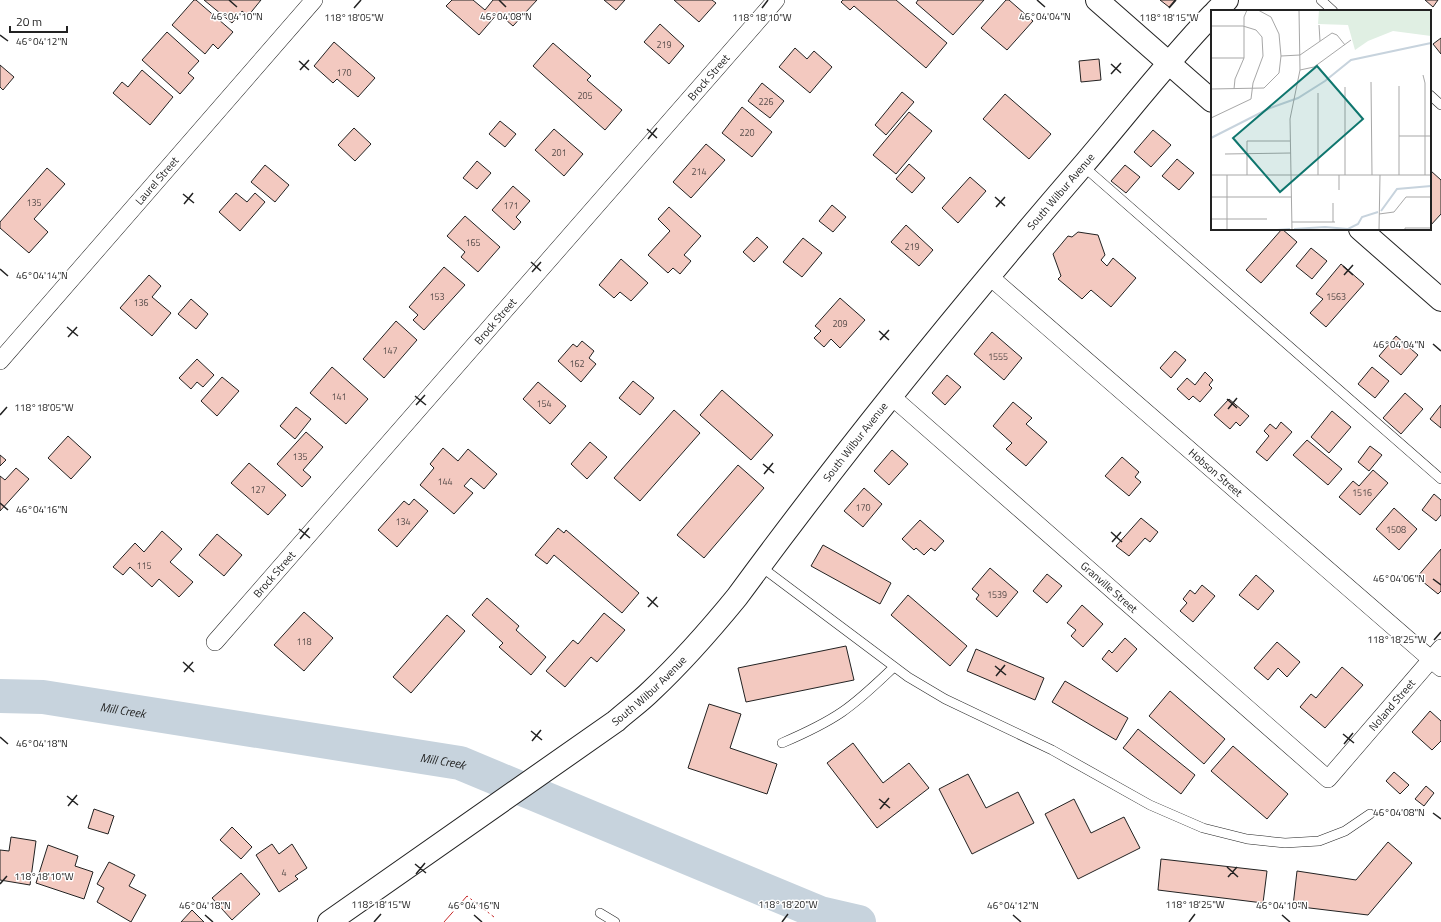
<svg xmlns="http://www.w3.org/2000/svg" width="1441" height="922" viewBox="0 0 1441 922" font-family="'Titillium Web',sans-serif">
  <rect width="100%" height="100%" fill="#fff"/>
  <g fill="none" stroke-linecap="round" stroke-linejoin="round">
    <path stroke="#c7d3dd" stroke-width="34" id="s1" d="M 0,696 L 43,697 L 460,763 L 820,913 L 859,922"/>
  </g>
  <path fill="#f3c9c0" stroke="#222" d="M 194,0 L 196,0 L 233,32 L 218,49 L 213,44 L 205,54 L 172,25 Z
    M 204,0 L 261,0 L 248,16 L 242,11 L 232,23 Z
    M 452,0 L 473,0 L 485,10 L 493,0 L 537,0 L 513,26 L 498,13 L 479,35 L 446,6 Z
    M 604,0 L 625,0 L 616,10 Z
    M 674,0 L 712,0 L 716,3 L 699,22 Z
    M 843,0 L 896,0 L 947,43 L 926,68 L 854,6 L 850,10 L 841,2 Z
    M 918,0 L 984,0 L 953,35 L 916,3 Z
    M 1006,0 L 1009,0 L 1033,21 L 1007,50 L 981,28 Z
    M 1160,0 L 1175,0 L 1169,7 Z
    M 1425,0 L 1438,0 L 1433,7 Z
    M 660,24 L 684,46 L 669,64 L 644,42 Z
    M 167,32 L 199,61 L 188,73 L 194,78 L 180,94 L 142,60 Z
    M 1441,38 L 1441,54 L 1433,44 Z
    M 334,42 L 375,78 L 358,97 L 337,79 L 333,83 L 314,66 Z
    M 553,43 L 591,76 L 587,80 L 622,110 L 605,130 L 533,66 Z
    M 795,48 L 807,59 L 814,51 L 832,67 L 810,93 L 779,67 Z
    M 1099,59 L 1101,80 L 1081,82 L 1079,61 Z
    M 0,65 L 14,77 L 3,90 L 0,87 Z
    M 142,70 L 173,97 L 150,125 L 113,93 L 122,82 L 128,87 Z
    M 762,83 L 784,101 L 770,118 L 748,101 Z
    M 902,92 L 914,102 L 886,135 L 875,125 Z
    M 1005,94 L 1051,134 L 1029,159 L 983,119 Z
    M 742,107 L 772,132 L 752,157 L 722,133 Z
    M 909,112 L 932,131 L 896,174 L 873,155 Z
    M 500,121 L 516,134 L 505,147 L 489,134 Z
    M 354,128 L 371,144 L 355,161 L 338,145 Z
    M 554,129 L 583,154 L 564,176 L 535,150 Z
    M 1153,130 L 1171,145 L 1151,167 L 1134,152 Z
    M 706,144 L 725,160 L 691,198 L 673,182 Z
    M 1177,159 L 1194,173 L 1179,190 L 1162,176 Z
    M 477,161 L 491,173 L 477,189 L 463,178 Z
    M 909,164 L 925,178 L 912,193 L 896,179 Z
    M 265,165 L 289,185 L 275,202 L 251,182 Z
    M 1125,165 L 1140,177 L 1126,193 L 1111,181 Z
    M 47,168 L 65,184 L 34,219 L 48,232 L 29,253 L 0,228 L 0,222 Z
    M 1431,171 L 1441,180 L 1441,214 L 1430,226 Z
    M 970,177 L 986,191 L 958,223 L 942,208 Z
    M 513,186 L 530,201 L 516,217 L 521,222 L 514,230 L 492,210 Z
    M 236,193 L 247,202 L 255,193 L 265,202 L 240,231 L 219,212 Z
    M 832,205 L 846,217 L 833,232 L 819,221 Z
    M 669,207 L 701,236 L 684,255 L 691,261 L 680,274 L 673,268 L 668,273 L 648,255 L 670,231 L 658,219 Z
    M 465,216 L 500,247 L 478,272 L 461,257 L 465,252 L 447,236 Z
    M 906,225 L 933,250 L 919,266 L 891,242 Z
    M 1282,229 L 1297,242 L 1261,283 L 1246,270 Z
    M 1078,232 L 1098,235 L 1105,255 L 1101,260 L 1107,266 L 1113,258 L 1136,278 L 1111,307 L 1091,290 L 1082,299 L 1058,279 L 1061,276 L 1053,254 L 1068,236 L 1072,237 Z
    M 757,237 L 768,247 L 754,262 L 743,252 Z
    M 803,238 L 822,253 L 802,277 L 783,262 Z
    M 1311,248 L 1327,261 L 1312,279 L 1296,266 Z
    M 621,259 L 648,283 L 631,301 L 620,292 L 614,298 L 599,285 Z
    M 1341,264 L 1364,284 L 1326,327 L 1310,313 L 1323,299 L 1316,294 Z
    M 444,267 L 465,285 L 424,330 L 413,320 L 418,315 L 409,307 Z
    M 149,275 L 161,286 L 152,297 L 171,313 L 152,336 L 120,308 Z
    M 840,298 L 865,320 L 840,348 L 831,339 L 824,347 L 814,338 L 821,331 L 815,326 Z
    M 191,299 L 208,314 L 196,329 L 178,314 Z
    M 396,321 L 417,340 L 384,378 L 363,359 Z
    M 992,332 L 1022,358 L 1004,380 L 974,354 Z
    M 1396,336 L 1418,355 L 1401,375 L 1379,356 Z
    M 582,341 L 594,351 L 589,358 L 596,364 L 581,382 L 558,361 L 573,344 L 577,347 Z
    M 1175,351 L 1186,360 L 1171,378 L 1160,368 Z
    M 197,359 L 214,375 L 203,387 L 197,382 L 191,389 L 179,378 Z
    M 332,367 L 368,399 L 346,424 L 310,393 Z
    M 1372,367 L 1389,381 L 1375,398 L 1358,384 Z
    M 1205,372 L 1213,380 L 1209,385 L 1212,388 L 1200,402 L 1193,396 L 1189,400 L 1177,389 L 1187,378 L 1195,385 Z
    M 947,375 L 961,387 L 945,405 L 932,393 Z
    M 222,377 L 239,391 L 217,416 L 201,401 Z
    M 633,381 L 654,398 L 640,415 L 619,398 Z
    M 538,382 L 566,406 L 550,424 L 523,399 Z
    M 722,390 L 773,435 L 751,460 L 700,415 Z
    M 1405,393 L 1423,409 L 1401,434 L 1383,418 Z
    M 1229,399 L 1249,416 L 1240,426 L 1236,422 L 1230,429 L 1214,415 Z
    M 1013,402 L 1032,418 L 1026,424 L 1047,442 L 1026,466 L 1006,449 L 1012,443 L 993,426 Z
    M 1441,405 L 1441,428 L 1430,419 Z
    M 296,407 L 311,419 L 295,439 L 280,426 Z
    M 674,410 L 700,433 L 640,501 L 614,478 Z
    M 1332,411 L 1351,427 L 1329,453 L 1311,437 Z
    M 1281,422 L 1292,432 L 1267,461 L 1256,452 L 1269,436 L 1264,431 L 1270,424 L 1276,429 Z
    M 306,432 L 323,447 L 303,470 L 311,477 L 302,487 L 277,464 Z
    M 68,436 L 91,457 L 71,479 L 48,458 Z
    M 1307,440 L 1342,469 L 1328,485 L 1293,455 Z
    M 590,442 L 607,457 L 587,479 L 571,464 Z
    M 1370,446 L 1382,455 L 1369,471 L 1358,462 Z
    M 443,448 L 458,461 L 468,449 L 497,474 L 484,489 L 471,478 L 464,486 L 473,493 L 454,514 L 420,485 L 434,468 L 430,464 Z
    M 892,450 L 908,464 L 889,485 L 874,471 Z
    M 0,455 L 6,460 L 0,466 Z
    M 1122,457 L 1139,472 L 1135,477 L 1141,482 L 1129,496 L 1105,476 Z
    M 249,463 L 286,495 L 268,515 L 231,483 Z
    M 738,465 L 764,488 L 704,558 L 677,535 Z
    M 16,468 L 29,479 L 0,511 L 0,476 L 5,480 Z
    M 1373,470 L 1388,483 L 1360,515 L 1339,497 L 1353,481 L 1359,486 Z
    M 864,488 L 882,504 L 863,527 L 844,511 Z
    M 1434,494 L 1441,500 L 1441,515 L 1436,521 L 1422,510 Z
    M 414,499 L 428,511 L 397,547 L 378,530 L 404,501 L 409,505 Z
    M 1394,508 L 1417,529 L 1399,550 L 1376,529 Z
    M 1141,518 L 1158,532 L 1150,542 L 1145,538 L 1129,556 L 1116,546 Z
    M 920,520 L 944,541 L 935,551 L 931,548 L 924,555 L 916,548 L 914,550 L 902,539 Z
    M 558,528 L 564,533 L 566,530 L 639,593 L 622,613 L 554,555 L 547,564 L 535,555 Z
    M 162,531 L 182,549 L 170,562 L 193,582 L 179,597 L 159,579 L 152,587 L 130,567 L 123,575 L 113,567 L 135,543 L 144,552 Z
    M 217,534 L 242,555 L 224,576 L 199,555 Z
    M 823,545 L 891,583 L 880,604 L 811,566 Z
    M 1441,549 L 1441,591 L 1438,594 L 1417,577 Z
    M 990,568 L 1018,592 L 997,617 L 976,599 L 979,595 L 972,589 Z
    M 1047,574 L 1062,586 L 1047,603 L 1033,591 Z
    M 1256,575 L 1274,591 L 1258,610 L 1239,595 Z
    M 1202,585 L 1215,596 L 1193,622 L 1180,611 L 1187,603 L 1183,599 L 1190,590 L 1195,594 Z
    M 908,595 L 967,646 L 950,666 L 891,615 Z
    M 487,598 L 519,626 L 516,630 L 546,657 L 531,675 L 499,647 L 503,643 L 472,615 Z
    M 1082,605 L 1103,624 L 1083,647 L 1071,636 L 1076,630 L 1067,623 Z
    M 304,612 L 333,638 L 304,671 L 274,645 Z
    M 604,613 L 625,630 L 597,662 L 591,657 L 565,687 L 546,671 L 573,640 L 578,644 Z
    M 447,615 L 465,631 L 411,693 L 393,677 Z
    M 1125,638 L 1137,649 L 1117,672 L 1102,659 L 1109,650 L 1112,653 Z
    M 1277,642 L 1300,662 L 1287,677 L 1278,668 L 1268,680 L 1254,668 Z
    M 846,646 L 854,680 L 746,702 L 738,668 Z
    M 976,649 L 1044,678 L 1035,700 L 967,671 Z
    M 1342,667 L 1363,685 L 1325,728 L 1300,707 L 1311,694 L 1316,698 Z
    M 1065,681 L 1128,718 L 1116,740 L 1052,702 Z
    M 1170,691 L 1225,739 L 1204,764 L 1149,716 Z
    M 709,704 L 741,714 L 730,748 L 777,764 L 767,794 L 688,768 Z
    M 1430,711 L 1441,721 L 1441,741 L 1432,750 L 1412,732 Z
    M 1138,729 L 1195,775 L 1181,794 L 1123,748 Z
    M 853,743 L 883,783 L 909,763 L 929,788 L 877,828 L 827,763 Z
    M 1233,746 L 1288,794 L 1267,819 L 1211,771 Z
    M 1394,772 L 1409,785 L 1400,794 L 1386,781 Z
    M 968,774 L 986,808 L 1018,792 L 1034,823 L 972,854 L 939,789 Z
    M 1426,786 L 1434,793 L 1424,806 L 1415,799 Z
    M 1074,799 L 1091,833 L 1124,817 L 1140,848 L 1078,879 L 1045,814 Z
    M 94,809 L 114,816 L 108,834 L 88,828 Z
    M 232,827 L 252,847 L 241,859 L 220,840 Z
    M 11,837 L 36,841 L 30,885 L 0,880 L 0,850 L 9,851 Z
    M 1388,842 L 1412,863 L 1368,915 L 1293,906 L 1297,871 L 1356,880 Z
    M 272,844 L 279,854 L 292,844 L 307,868 L 295,876 L 298,879 L 279,892 L 256,855 Z
    M 48,845 L 78,856 L 75,866 L 93,872 L 84,899 L 36,883 Z
    M 1161,859 L 1267,871 L 1263,903 L 1158,890 Z
    M 109,862 L 135,875 L 129,886 L 146,895 L 131,922 L 97,902 L 104,888 L 97,884 Z
    M 241,873 L 260,894 L 232,920 L 212,898 Z
    M 192,910 L 204,922 L 181,922 Z"/>
  <g fill="none" stroke-linecap="round" stroke-linejoin="round">
    <g stroke="#222" stroke-width="10">
      <path id="lane" d="M 1321,0 L 1333,11
        M 1430,95 L 1441,105
        M 1083,166 L 1441,479
        M 760,566 L 908,677 L 945,699 L 1052,750 L 1150,805 L 1203,828 L 1247,839 L 1285,843 L 1319,841 L 1345,831 L 1370,814
        M 782,743 C 803,734 823,725 842,712 C 861,699 877,683 894,667
        M 600,913 L 615,922"/>
    </g>
    <g stroke="#222" stroke-width="18">
      <g id="street">
        <path id="s2" d="M 989,276 L 1441,668"/>
        <path id="s3" d="M 0,361 L 314,0"/>
        <path id="s4" d="M 891,396 L 1328,779 L 1441,648"/>
        <path id="s5" d="M 215,642 L 776,0"/>
      </g>
    </g>
    <g stroke="#222" stroke-width="24">
      <g id="secondary">
        <path d="M 1097,0 L 1212,101"/>
        <path d="M 1216,11 L 1227,0"/>
        <path d="M 1360,229 L 1441,300"/>
        <path id="s6" d="M 329,922 L 616,721 C 627,711 640,702 651,691 C 682,662 710,630 737,597 C 845,450 960,308 1079,170 C 1123,119 1165,64 1212,15"/>
      </g>
    </g>
    <use href="#lane" stroke="#fff" stroke-width="9"/>
    <use href="#street" stroke="#fff" stroke-width="17"/>
    <use href="#secondary" stroke="#fff" stroke-width="22"/>
    <path stroke="#c62828" stroke-width="1" stroke-dasharray="14 3 2 3" stroke-linecap="butt" d="M 444,922 L 467,896 L 494,917"/>
  </g>
  <path fill="none" stroke="#222" stroke-width="1.5" d="M 229,0 L 237,7M 499,0 L 506,7M 1037,0 L 1045,7M 354,8 L 361,0M 762,8 L 768,0M 1169,8 L 1176,0M 0,35 L 8,41M 299,61 L 309,70M 1111,64 L 1121,73M 300,70 L 309,60M 1111,74 L 1121,63M 647,129 L 657,138M 648,139 L 657,128M 183,194 L 194,203M 995,197 L 1005,206M 184,204 L 193,193M 996,207 L 1005,197M 531,262 L 541,271M 1343,266 L 1353,275M 0,269 L 8,276M 532,272 L 541,262M 1344,275 L 1353,265M 67,327 L 78,336M 879,331 L 889,340M 68,337 L 77,327M 880,340 L 889,330M 1433,344 L 1441,351M 415,396 L 426,405M 1227,399 L 1237,408M 416,405 L 425,395M 1228,409 L 1237,398M 0,415 L 7,407M 763,464 L 774,473M 764,474 L 773,463M 0,503 L 8,510M 299,529 L 310,538M 1111,532 L 1122,542M 300,539 L 309,528M 1112,542 L 1121,532M 1433,579 L 1441,585M 647,597 L 658,607M 648,607 L 657,597M 1434,640 L 1441,632M 183,662 L 194,672M 995,666 L 1006,675M 184,672 L 193,662M 996,676 L 1005,665M 531,731 L 542,740M 1343,734 L 1354,743M 0,737 L 8,744M 532,741 L 541,730M 1344,744 L 1353,733M 67,796 L 78,805M 879,799 L 890,808M 68,806 L 77,795M 880,809 L 889,798M 1433,813 L 1441,819M 415,864 L 426,873M 1227,867 L 1238,877M 416,874 L 425,863M 1228,877 L 1237,867M 0,884 L 7,876M 205,915 L 213,922M 474,915 L 482,922M 1013,915 L 1021,922M 1282,915 L 1290,922M 374,922 L 381,914M 782,922 L 788,914M 1189,922 L 1195,914"/>
  <g text-anchor="middle" dominant-baseline="central" stroke-width="3" stroke-linejoin="round" paint-order="stroke">
    <g font-size="9" fill="#564c4a">
      <text x="664" y="44">219</text>
      <text x="344" y="72">170</text>
      <text x="585" y="95">205</text>
      <text x="766" y="101">226</text>
      <text x="747" y="132">220</text>
      <text x="559" y="152">201</text>
      <text x="699" y="171">214</text>
      <text x="34" y="202">135</text>
      <text x="511" y="205">171</text>
      <text x="473" y="242">165</text>
      <text x="912" y="246">219</text>
      <text x="437" y="296">153</text>
      <text x="1336" y="296">1563</text>
      <text x="141" y="302">136</text>
      <text x="840" y="323">209</text>
      <text x="390" y="350">147</text>
      <text x="998" y="356">1555</text>
      <text x="577" y="363">162</text>
      <text x="339" y="396">141</text>
      <text x="544" y="403">154</text>
      <text x="300" y="456">135</text>
      <text x="445" y="481">144</text>
      <text x="258" y="489">127</text>
      <text x="1362" y="492">1516</text>
      <text x="863" y="507">170</text>
      <text x="403" y="521">134</text>
      <text x="1396" y="529">1508</text>
      <text x="144" y="565">115</text>
      <text x="997" y="594">1539</text>
      <text x="304" y="641">118</text>
      <text x="284" y="872">4</text>
    </g>
    <g font-size="11" fill="#222" stroke="#fff">
      <text stroke="none"><textPath href="#s5" startOffset="750">Brock Street</textPath></text>
      <text stroke="none"><textPath href="#s3" startOffset="239">Laurel Street</textPath></text>
      <text stroke="none"><textPath href="#s6" startOffset="1043">South Wilbur Avenue</textPath></text>
      <text stroke="none"><textPath href="#s5" startOffset="426">Brock Street</textPath></text>
      <text stroke="none"><textPath href="#s6" startOffset="719">South Wilbur Avenue</textPath></text>
      <text stroke="none"><textPath href="#s2" startOffset="300">Hobson Street</textPath></text>
      <text stroke="none"><textPath href="#s5" startOffset="90">Brock Street</textPath></text>
      <text stroke="none"><textPath href="#s4" startOffset="290">Granville Street</textPath></text>
      <text stroke="none"><textPath href="#s6" startOffset="395">South Wilbur Avenue</textPath></text>
      <text stroke="none"><textPath href="#s4" startOffset="679">Noland Street</textPath></text>
    </g>
    <g font-size="12" font-style="italic" fill="#222" stroke="#fff">
      <text stroke="none"><textPath href="#s1" startOffset="124">Mill Creek</textPath></text>
      <text stroke="none"><textPath href="#s1" startOffset="448">Mill Creek</textPath></text>
    </g>
  </g>
  <g transform="translate(1211 10)">
    <rect width="220" height="220" fill="#fff"/>
    <path d="M 108,0 L 220,0 L 220,26 L 182,21 L 157,31 L 144,40 L 137,15 L 107,14 Z" fill="#e0efe3"/>
    <path fill="none" stroke="#c7d3dd" stroke-width="2" d="M 0,128 L 59,98 L 87,88 L 114,71 L 140,50 L 220,33M 170,201 L 186,179 L 220,176M 83,219 L 114,217 L 137,219 L 147,214 L 151,207 L 167,202M 66,220 L 79,219"/>
    <path fill="none" stroke="#a7a7a7" stroke-width="1" d="M 108,15 L 109,31M 0,16 L 32,16 L 45,20 L 51,27 L 52,46 L 42,73 L 40,89 L 0,108M 70,46 L 89,45 L 121,23 L 126,25 L 134,35M 0,48 L 33,48M 89,60 L 103,57 L 140,30M 212,65 L 214,73 L 214,165M 160,72 L 161,165M 188,76 L 188,165M 0,79 L 53,78 L 68,63 L 70,46 L 68,24 L 60,7 L 47,0M 23,79 L 24,69 L 33,48 L 33,7 L 36,0M 188,126 L 220,126M 14,144 L 80,143M 0,165 L 220,165M 36,165 L 36,131 L 79,131M 107,165 L 107,83M 128,165 L 128,180M 134,165 L 134,77M 0,187 L 80,187M 122,193 L 122,212M 168,204 L 183,202 L 195,187 L 220,187M 0,209 L 56,209M 81,212 L 124,212M 16,219 L 16,165M 81,220 L 79,109 L 89,60 L 88,0M 168,220 L 169,165M 194,220 L 194,218 L 220,218"/>
    <path fill="#0f766e" fill-opacity="0.15" stroke="#0f766e" stroke-width="2" d="M 106,56 L 152,109 L 69,182 L 22,128 Z"/>
    <rect width="220" height="220" fill="none" stroke="#222" stroke-width="2"/>
  </g>
  <g font-size="10" text-anchor="middle" fill="#222" stroke="#fff" stroke-width="3" stroke-linejoin="round" paint-order="stroke">
    <text x="237" y="20">46°04'10"N</text>
    <text x="506" y="20">46°04'08"N</text>
    <text x="1045" y="20">46°04'04"N</text>
    <text x="354" y="21">118°18'05"W</text>
    <text x="762" y="21">118°18'10"W</text>
    <text x="1169" y="21">118°18'15"W</text>
    <text x="42" y="45">46°04'12"N</text>
    <text x="42" y="279">46°04'14"N</text>
    <text x="1399" y="348">46°04'04"N</text>
    <text x="44" y="411">118°18'05"W</text>
    <text x="42" y="513">46°04'16"N</text>
    <text x="1399" y="582">46°04'06"N</text>
    <text x="1397" y="643">118°18'25"W</text>
    <text x="42" y="747">46°04'18"N</text>
    <text x="1399" y="816">46°04'08"N</text>
    <text x="44" y="880">118°18'10"W</text>
    <text x="381" y="908">118°18'15"W</text>
    <text x="788" y="908">118°18'20"W</text>
    <text x="1195" y="908">118°18'25"W</text>
    <text x="205" y="909">46°04'18"N</text>
    <text x="474" y="909">46°04'16"N</text>
    <text x="1013" y="909">46°04'12"N</text>
    <text x="1282" y="909">46°04'10"N</text>
  </g>
  <path d="M10 26v6h57v-6" fill="none" stroke="#222222" stroke-width="2"/>
  <text x="16" y="26" font-size="12" fill="#222222" stroke="#ffffff" stroke-width="3" paint-order="stroke">20 m</text>
</svg>
